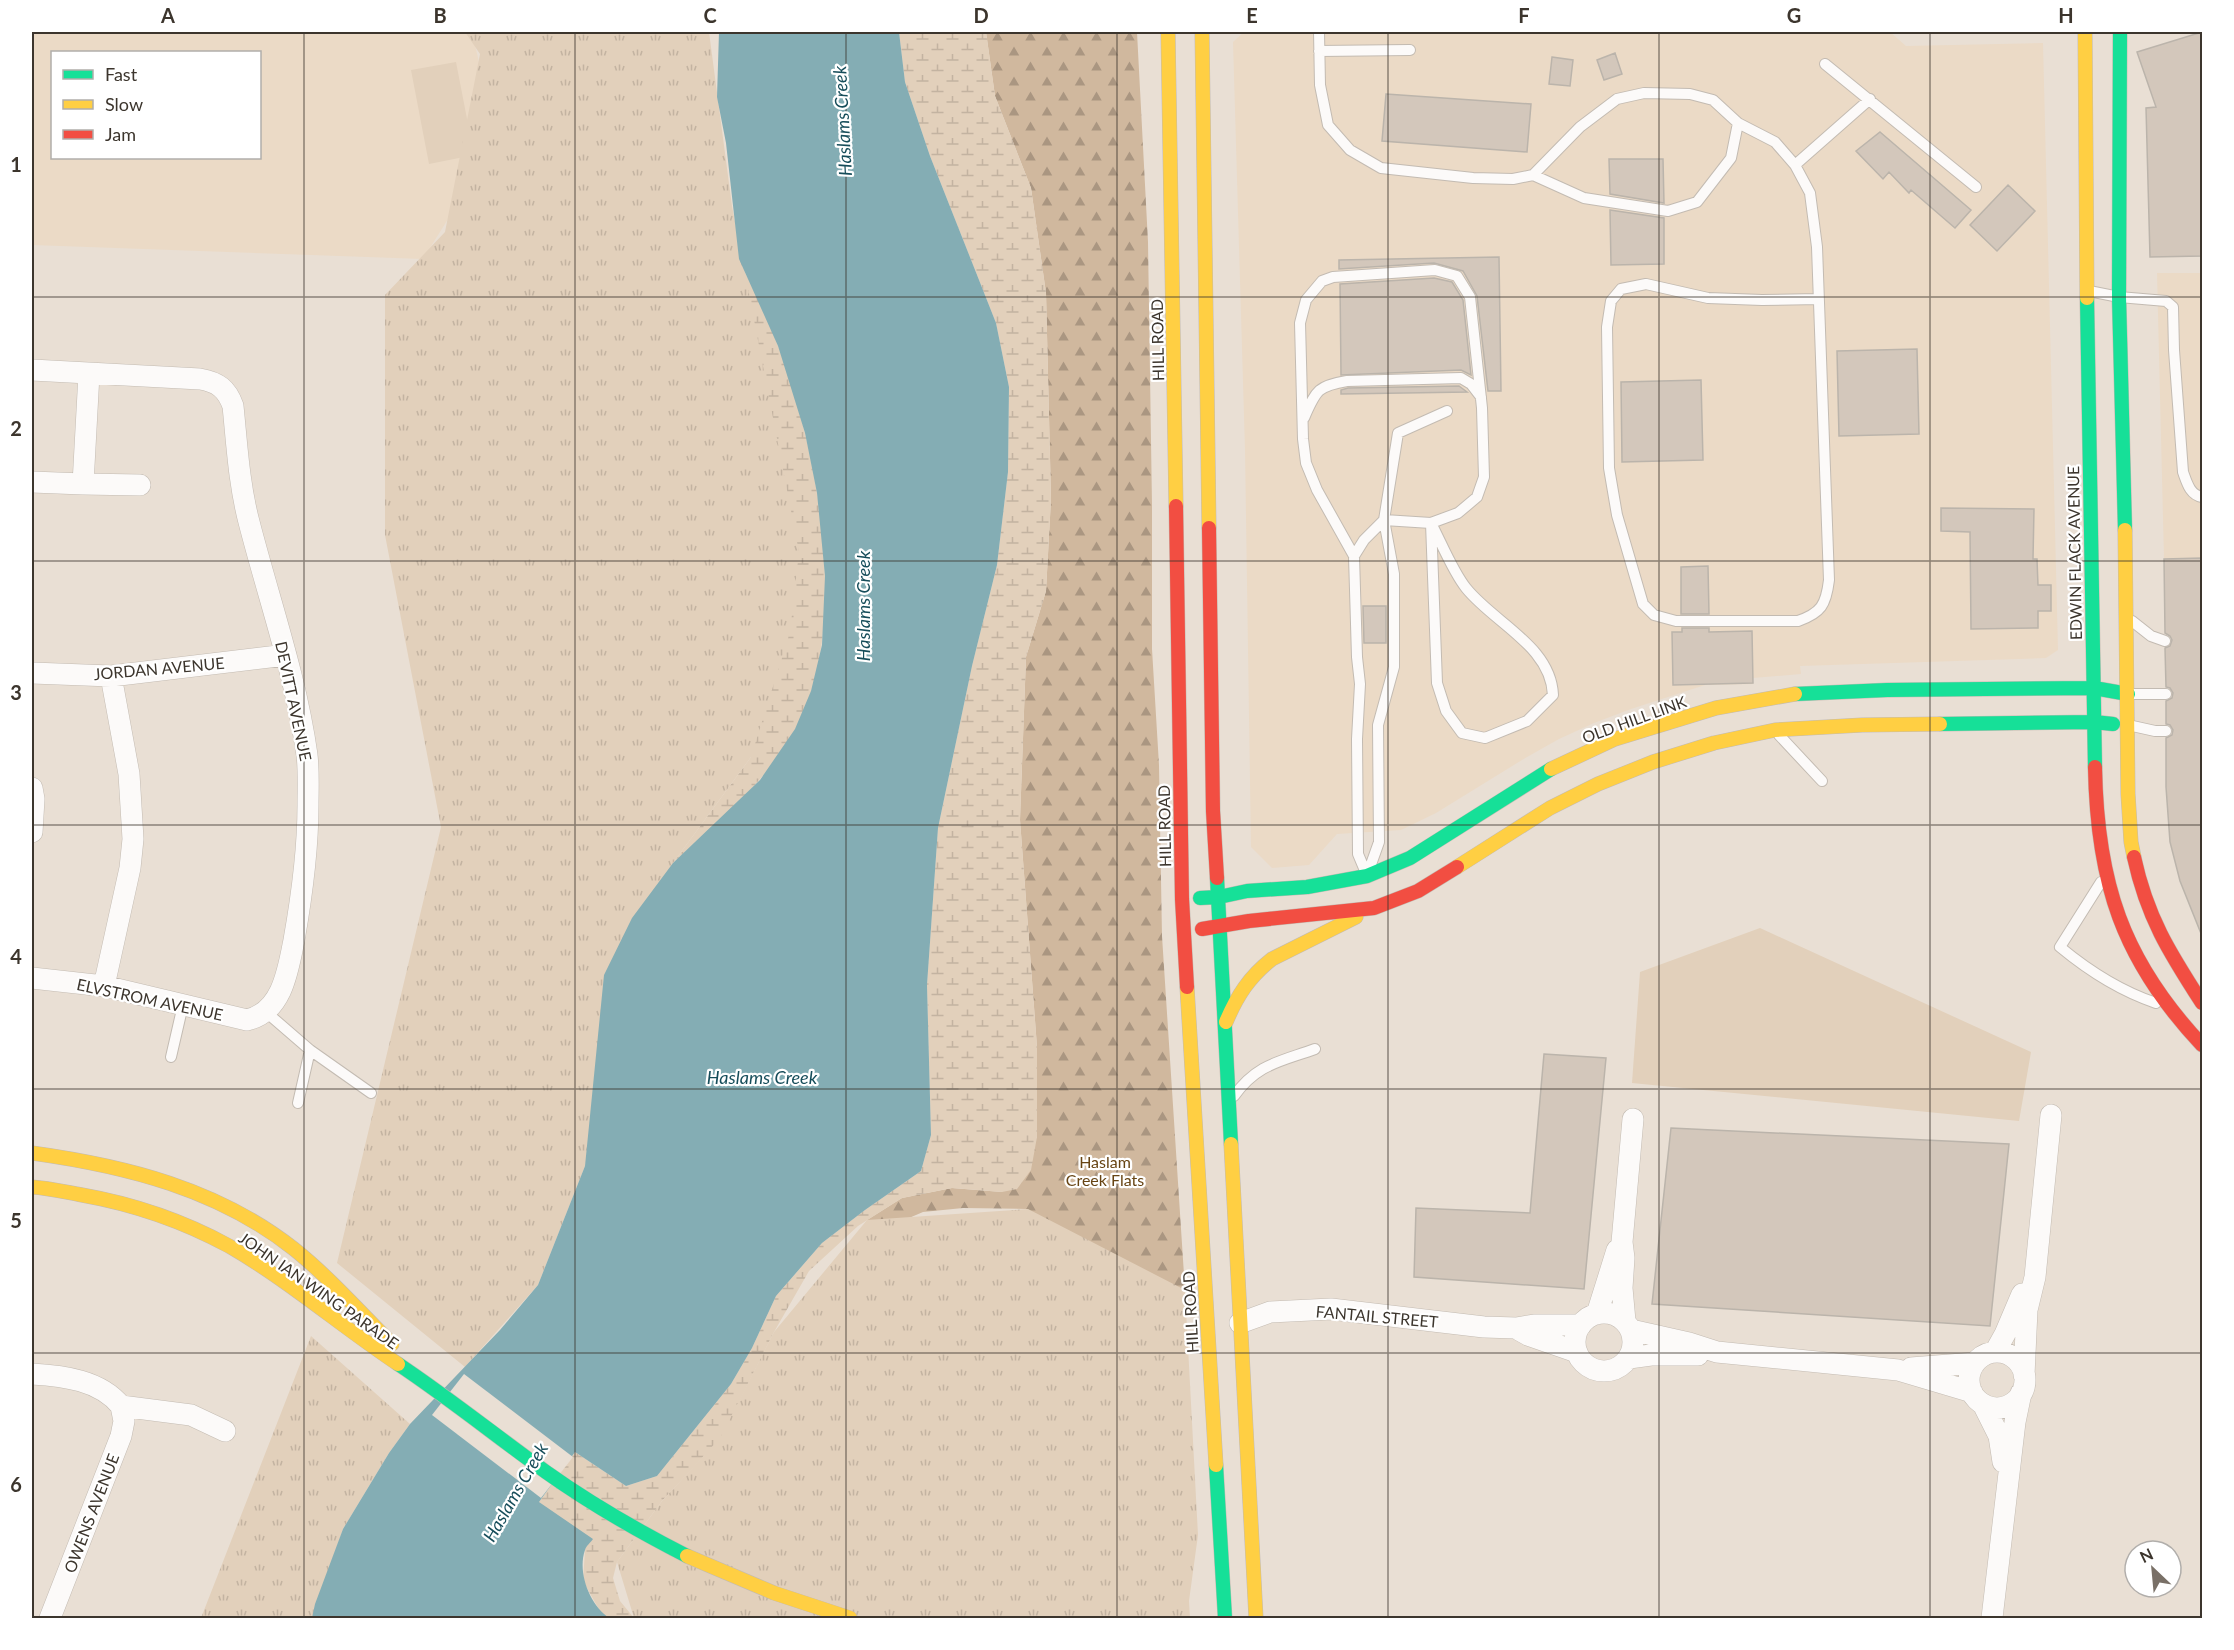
<svg xmlns="http://www.w3.org/2000/svg" width="2234" height="1650" viewBox="0 0 2234 1650" font-family="Lato,sans-serif">
  <defs>
    <pattern id="forest-firs" width="22" height="20" patternUnits="userSpaceOnUse" patternTransform="scale(1.5)"><rect width="22" height="20" fill="#d0b89e"/><path d="M5 1l3.5 6h-7zM16 11l3.5 6h-7z" fill="#aa9681"/></pattern>
    <pattern id="wetland-marsh" width="20" height="14" patternUnits="userSpaceOnUse" patternTransform="scale(1.5)"><rect width="20" height="14" fill="#e2d0bb"/><path d="M1 5h8M5 5V1M11 12h8M15 12V8" fill="none" stroke="#c3b3a1"/></pattern>
    <pattern id="park-tufts" width="24" height="20" patternUnits="userSpaceOnUse" patternTransform="scale(1.5)"><rect width="24" height="20" fill="#e2d0bb"/><path d="M3 7l-1-3M5 7V3M7 7l1-3M15 17l-1-3M17 17v-4M19 17l1-3" fill="none" stroke="#c3b3a1"/></pattern>
  </defs>
  <rect width="100%" height="100%" fill="#e9dfd4"/>
  <path fill="#ebdac6" fill-rule="evenodd" d="M 32,32 L 472,32 L 485,88 L 472,181 L 423,259 L 32,245 ZM 52,52 L 260,52 L 260,158 L 52,158 Z
    M 1244,32 L 1890,32 L 1906,46 L 2043,43 L 2058,650 L 2046,658 L 1800,666 L 1801,674 L 1753,678 L 1753,684 L 1705,685 L 1631,709 L 1594,723 L 1559,739 L 1522,760 L 1436,813 L 1401,830 L 1337,834 L 1309,865 L 1272,868 L 1251,847 L 1245,450 L 1233,42 Z
    M 2157,273 L 2202,273 L 2202,558 L 2164,559 Z"/>
  <path fill="#e2d0bb" d="M 456,62 L 474,155 L 429,164 L 411,70 Z
    M 1760,928 L 2031,1052 L 2019,1121 L 1632,1083 L 1640,972 Z"/>
  <path fill="url(#forest-firs)" d="M 986,32 L 1137,32 L 1148,242 L 1152,505 L 1152,649 L 1159,765 L 1162,936 L 1185,1290 L 1161,1281 L 1030,1217 L 1028,1209 L 963,1208 L 923,1212 L 874,1233 L 867,1220 L 902,1198 L 952,1188 L 1002,1192 L 1037,1137 L 1037,1047 L 1020,820 L 1026,657 L 1046,591 L 1051,499 L 1046,293 L 1031,188 L 995,96 Z"/>
  <path fill="url(#wetland-marsh)" d="M 899,32 L 986,32 L 995,96 L 1031,188 L 1046,293 L 1051,499 L 1046,591 L 1026,657 L 1020,820 L 1037,1047 L 1037,1137 L 1031,1170 L 1017,1189 L 1002,1192 L 952,1188 L 902,1198 L 858,1226 L 809,1271 L 774,1332 L 721,1438 L 662,1501 L 617,1562 L 613,1578 L 620,1601 L 634,1618 L 609,1618 L 601,1613 L 583,1581 L 585,1550 L 539,1502 L 575,1452 L 626,1486 L 657,1476 L 731,1384 L 752,1348 L 776,1296 L 822,1243 L 865,1210 L 921,1171 L 931,1135 L 927,985 L 938,828 L 972,666 L 997,565 L 1008,472 L 1009,387 L 996,323 L 930,156 L 905,82 Z
    M 739,259 C 752,288 767,316 778,346 C 818,450 852,627 795,730 C 766,783 717,822 673,863 L 751,757 Z"/>
  <path fill="url(#park-tufts)" d="M 465,32 L 709,32 L 732,206 L 799,552 L 790,632 L 751,757 L 673,863 L 585,1166 L 538,1285 L 465,1367 L 337,1263 L 441,827 L 385,535 L 385,295 L 445,232 L 480,54 Z
    M 1028,1209 L 1185,1290 L 1198,1535 L 1189,1601 L 1190,1618 L 634,1618 L 617,1562 L 662,1501 L 720,1438 L 774,1332 L 867,1220 Z
    M 311,1336 L 410,1424 L 389,1453 L 343,1529 L 312,1618 L 201,1618 Z"/>
  <path fill="#84adb4" d="M 719,32 L 899,32 L 905,82 L 930,156 L 996,323 L 1009,387 L 1008,472 L 997,565 L 972,666 L 938,828 L 927,985 L 931,1135 L 921,1171 L 865,1210 L 822,1243 L 776,1296 L 752,1348 L 731,1384 L 657,1476 L 626,1486 L 575,1452 L 539,1502 L 593,1539 C 591,1542 586,1546 585,1550 C 577,1573 590,1605 609,1618 L 312,1618 L 315,1604 L 343,1529 L 389,1453 L 410,1424 L 500,1330 L 538,1285 L 585,1166 L 604,975 L 632,918 L 673,863 L 760,780 L 795,729 L 811,691 L 822,645 L 825,576 L 817,493 L 805,433 L 778,346 L 739,259 L 726,143 L 717,97 Z"/>
  <path fill="#e9dfd4" d="M 464,1374 L 573,1457 L 541,1498 L 432,1415 Z"/>
  <path fill="#d3c7bb" stroke="#bbb4ab" stroke-width="1.5" d="M 2202,32 L 2202,256 L 2150,257 L 2146,108 L 2156,107 L 2137,52 Z
    M 1615,53 L 1622,74 L 1604,80 L 1597,60 Z
    M 1552,57 L 1573,60 L 1570,86 L 1549,84 Z
    M 1386,94 L 1531,104 L 1527,152 L 1382,141 Z
    M 1880,132 L 1971,210 L 1955,228 L 1911,190 L 1909,193 L 1889,172 L 1883,179 L 1856,151 Z
    M 1609,159 L 1663,159 L 1664,203 L 1610,194 Z
    M 2008,185 L 2035,211 L 1997,251 L 1970,225 Z
    M 1610,210 L 1664,218 L 1664,264 L 1611,265 Z
    M 1499,257 L 1501,391 L 1488,391 L 1477,296 L 1463,271 L 1434,263 L 1339,269 L 1339,260 Z
    M 1434,278 L 1452,282 L 1463,300 L 1471,375 L 1461,370 L 1341,375 L 1340,284 Z
    M 1917,349 L 1919,434 L 1839,436 L 1837,351 Z
    M 1701,380 L 1703,460 L 1622,462 L 1621,382 Z
    M 1459,386 L 1467,392 L 1341,394 L 1341,390 L 1348,388 Z
    M 1941,508 L 2034,509 L 2033,559 L 2037,559 L 2038,585 L 2051,585 L 2051,611 L 2038,611 L 2038,628 L 1971,629 L 1970,532 L 1941,531 Z
    M 2202,558 L 2202,936 L 2180,881 L 2170,842 L 2166,787 L 2166,738 L 2172,735 L 2173,730 L 2170,725 L 2166,724 L 2166,701 L 2172,698 L 2173,693 L 2170,688 L 2166,687 L 2165,648 L 2170,646 L 2172,640 L 2170,636 L 2165,633 L 2164,559 Z
    M 1708,566 L 1709,614 L 1681,614 L 1681,567 Z
    M 1363,606 L 1386,606 L 1386,643 L 1364,643 Z
    M 1682,628 L 1709,628 L 1709,632 L 1752,631 L 1753,683 L 1673,685 L 1672,632 L 1682,632 Z
    M 1544,1054 L 1606,1058 L 1584,1289 L 1414,1277 L 1416,1208 L 1530,1213 Z
    M 1671,1128 L 2009,1144 L 1990,1326 L 1652,1304 Z"/>
  <g fill="none" stroke-linecap="round" stroke-linejoin="round">
    <g stroke="#c3bbb2" stroke-width="12">
      <path id="lane" d="M 1319,32 L 1320,85 L 1328,125 L 1350,150 L 1381,168 L 1473,178 L 1513,179 L 1533,175 L 1584,198 L 1668,211 L 1697,202 L 1731,158 L 1738,123 L 1713,100 L 1690,94 L 1644,93 L 1617,99 L 1580,127 L 1533,175
        M 1319,51 L 1410,50
        M 1825,64 L 1976,187
        M 1738,123 L 1775,142 L 1795,165 L 1810,193 L 1817,247 L 1829,580 C 1826,605 1821,613 1798,621 L 1676,621 L 1654,615 L 1643,604 L 1617,515 L 1609,468 L 1607,327 L 1611,301 L 1621,289 L 1646,284 L 1708,298 L 1762,300 L 1819,299
        M 1795,165 L 1870,99
        M 2089,291 L 2119,297 L 2166,301 L 2173,307 L 2174,350 L 2183,472 C 2187,483 2190,495 2202,497
        M 1304,418 C 1316,391 1317,386 1347,381 L 1461,378 L 1471,384 L 1481,397
        M 1431,523 C 1441,542 1453,572 1466,588 C 1494,623 1551,646 1553,695 L 1527,721 L 1485,738 L 1462,733 L 1446,711 L 1437,683 Z
        M 1354,556 L 1364,540 L 1384,520 L 1431,523 L 1458,513 L 1477,497 L 1484,477 L 1482,408 L 1470,297 L 1457,276 L 1435,270 L 1333,277 L 1322,281 L 1306,300 L 1300,323 L 1303,439 L 1306,463 L 1317,490 L 1354,556 L 1357,657 L 1360,684 L 1357,739 L 1358,854 L 1366,873
        M 2132,621 L 2151,636 L 2165,641
        M 2128,694 L 2166,694
        M 2128,725 L 2155,731 L 2166,731
        M 1779,735 L 1822,781
        M 1369,870 L 1379,842 L 1378,725 L 1394,667 L 1394,574 L 1384,520 L 1398,433 L 1447,411
        M 2101,882 L 2060,947 C 2089,971 2120,991 2156,1003
        M 266,1012 L 310,1050 L 371,1093
        M 171,1057 L 183,1005
        M 1234,1096 C 1257,1064 1279,1062 1315,1049
        M 298,1103 L 310,1050"/>
    </g>
    <g stroke="#c3bbb2" stroke-width="22">
      <path id="street" d="M 32,370 L 200,379 C 218,382 227,389 233,406 C 237,445 239,484 249,522 C 269,600 296,676 307,755 C 309,772 308,789 308,805 C 308,851 302,895 294,940 C 288,971 282,1012 247,1020 L 104,986 L 32,978
        M 32,482 L 83,484 L 89,374
        M 83,484 L 140,485
        M 32,673 L 111,676 L 286,655
        M 32,788 L 34,799 L 32,832
        M 104,986 L 130,868 L 133,839 L 129,774 L 111,676
        M1575 1342a29 29 0 1 1 58 0a29 29 0 1 1-58 0Z
        M 1597,1314 L 1617,1250
        M 1625,1321 L 1622,1288 L 1624,1258 L 1622,1242 L 1633,1119
        M 1240,1323 L 1270,1312 L 1331,1309 L 1484,1327 L 1516,1328 L 1534,1325 L 1581,1325
        M 1519,1330 L 1528,1335 L 1577,1352
        M 1631,1330 L 1689,1343 L 1717,1352 L 1898,1370 L 1972,1392
        M 1995,1352 L 2005,1334 L 2022,1294
        M1969 1380a28 28 0 1 1 56 0a28 28 0 1 1-56 0Z
        M 1629,1358 L 1651,1355 L 1698,1355
        M 1911,1368 L 1975,1363
        M 32,1374 C 64,1376 100,1380 121,1406 L 191,1415 L 225,1431
        M 2024,1375 L 2027,1310 L 2035,1277 L 2051,1115
        M 1983,1404 L 1999,1436 L 2003,1462
        M 50,1618 L 121,1436 L 124,1421 L 121,1406
        M 1992,1618 L 2015,1422 L 2021,1393"/>
    </g>
    <g stroke="#c3bbb2" stroke-width="15">
      <path id="fast" d="M 2120,32 L 2119,297 L 2125,530
        M 2087,298 L 2095,767
        M 1795,694 L 1887,690 L 2094,688 L 2128,694
        M 1940,724 L 2094,722 L 2113,724
        M 1217,878 L 1231,1144
        M 1200,898 L 1219,897 L 1247,891 L 1307,887 L 1367,876 L 1410,858 L 1551,769
        M 398,1364 C 449,1398 496,1436 546,1472 C 591,1504 638,1531 687,1556
        M 1216,1465 L 1225,1618"/>
    </g>
    <g stroke="#c3bbb2" stroke-width="15">
      <path id="slow" d="M 1168,32 L 1176,506
        M 1202,32 L 1209,528
        M 2085,32 L 2087,298
        M 2125,530 L 2128,794 L 2131,842 L 2134,857
        M 1551,769 L 1615,739 L 1716,708 L 1795,694
        M 1457,867 L 1550,808 L 1598,784 L 1653,762 L 1714,743 L 1775,730 L 1862,725 L 1940,724
        M 1187,987 L 1216,1465
        M 1226,1022 C 1237,996 1249,977 1272,959 L 1356,917
        M 1231,1144 L 1256,1618
        M 32,1153 C 126,1166 218,1189 294,1249 C 329,1277 360,1312 392,1344
        M 32,1187 C 49,1188 65,1192 82,1195 C 133,1204 183,1221 229,1246 C 288,1280 341,1326 398,1364
        M 687,1556 L 774,1593 L 850,1618"/>
    </g>
    <g stroke="#c3bbb2" stroke-width="15">
      <path id="jam" d="M 1176,506 L 1182,899 L 1187,987
        M 1209,528 L 1213,811 L 1217,878
        M 2095,767 C 2097,882 2122,960 2202,1045
        M 2134,857 C 2147,917 2169,952 2202,1003
        M 1202,929 L 1249,921 L 1374,908 L 1418,891 L 1457,867"/>
    </g>
    <use href="#lane" stroke="#fcfaf9" stroke-width="10"/>
    <use href="#street" stroke="#fcfaf9" stroke-width="21"/>
    <use href="#fast" stroke="#16e098" stroke-width="14"/>
    <use href="#slow" stroke="#ffcf43" stroke-width="14"/>
    <use href="#jam" stroke="#f24e42" stroke-width="14"/>
  </g>
  <path fill="none" stroke="#3c352d" stroke-width="1.5" stroke-opacity="0.55" d="M 304,32 L 304,1618M 575,32 L 575,1618M 846,32 L 846,1618M 1117,32 L 1117,1618M 1388,32 L 1388,1618M 1659,32 L 1659,1618M 1930,32 L 1930,1618M 32,297 L 2202,297M 32,561 L 2202,561M 32,825 L 2202,825M 32,1089 L 2202,1089M 32,1353 L 2202,1353"/>
  <g text-anchor="middle" dominant-baseline="central" stroke-width="4.5" stroke-linejoin="round" paint-order="stroke">
    <g font-size="16" fill="#3c352d" stroke="#fff">
      <text transform="translate(1157 340) rotate(-91)">HILL ROAD</text>
      <text transform="translate(2074 553) rotate(-91)">EDWIN FLACK AVENUE</text>
      <text transform="translate(159 668) rotate(-5)">JORDAN AVENUE</text>
      <text transform="translate(294 701) rotate(78)">DEVITT AVENUE</text>
      <text transform="translate(1634 719) rotate(-20)">OLD HILL LINK</text>
      <text transform="translate(1164 826) rotate(-91)">HILL ROAD</text>
      <text transform="translate(150 999) rotate(12)">ELVSTROM AVENUE</text>
      <text transform="translate(319 1290) rotate(35)">JOHN IAN WING PARADE</text>
      <text transform="translate(1190 1312) rotate(-93)">HILL ROAD</text>
      <text transform="translate(1377 1316) rotate(5)">FANTAIL STREET</text>
      <text transform="translate(91 1513) rotate(-69)">OWENS AVENUE</text>
    </g>
    <g font-size="16" fill="#674413" stroke="#fff">
      <text x="1105" y="1161">Haslam<tspan x="1105" dy="18">Creek Flats</tspan></text>
    </g>
    <g font-size="18" font-style="italic" fill="#164d5a" stroke="#fff">
      <text transform="translate(842 121) rotate(-93)">Haslams Creek</text>
      <text transform="translate(863 606) rotate(-90)">Haslams Creek</text>
      <text x="762" y="1077">Haslams Creek</text>
      <text transform="translate(515 1492) rotate(-60)">Haslams Creek</text>
    </g>
  </g>
  <rect width="2234" height="1650" fill="none" stroke="#ffffff" stroke-width="66"/>
  <rect x="51" y="51" width="210" height="108" fill="#ffffff" stroke="#b1aeab" stroke-width="1.5"/>
  <rect x="63" y="70" width="30" height="9" fill="#16e098" stroke="#b1aeab" stroke-width="1.5"/>
  <text x="105" y="81" font-size="18" fill="#3c352d">Fast</text>
  <rect x="63" y="100" width="30" height="9" fill="#ffcf43" stroke="#b1aeab" stroke-width="1.5"/>
  <text x="105" y="111" font-size="18" fill="#3c352d">Slow</text>
  <rect x="63" y="130" width="30" height="9" fill="#f24e42" stroke="#b1aeab" stroke-width="1.5"/>
  <text x="105" y="141" font-size="18" fill="#3c352d">Jam</text>
  <g transform="translate(2153 1569) rotate(334)"><circle r="28" fill="#ffffff" stroke="#b1aeab" stroke-width="1.5"/>
  <path d="M0-4.5L10 22L0 15L-10 22Z" fill="#797067"/>
  <text y="-9" font-size="16" font-weight="bold" text-anchor="middle" fill="#3c352d">N</text>
  </g>
  <rect x="33" y="33" width="2168" height="1584" fill="none" stroke="#3c352d" stroke-width="2"/>
  <g font-size="20" text-anchor="middle" font-weight="bold" fill="#3c352d">
    <text x="168" y="23">A</text>
    <text x="440" y="23">B</text>
    <text x="710" y="23">C</text>
    <text x="981" y="23">D</text>
    <text x="1252" y="23">E</text>
    <text x="1524" y="23">F</text>
    <text x="1794" y="23">G</text>
    <text x="2066" y="23">H</text>
    <text x="16" y="172">1</text>
    <text x="16" y="436">2</text>
    <text x="16" y="700">3</text>
    <text x="16" y="964">4</text>
    <text x="16" y="1228">5</text>
    <text x="16" y="1492">6</text>
  </g>
</svg>
